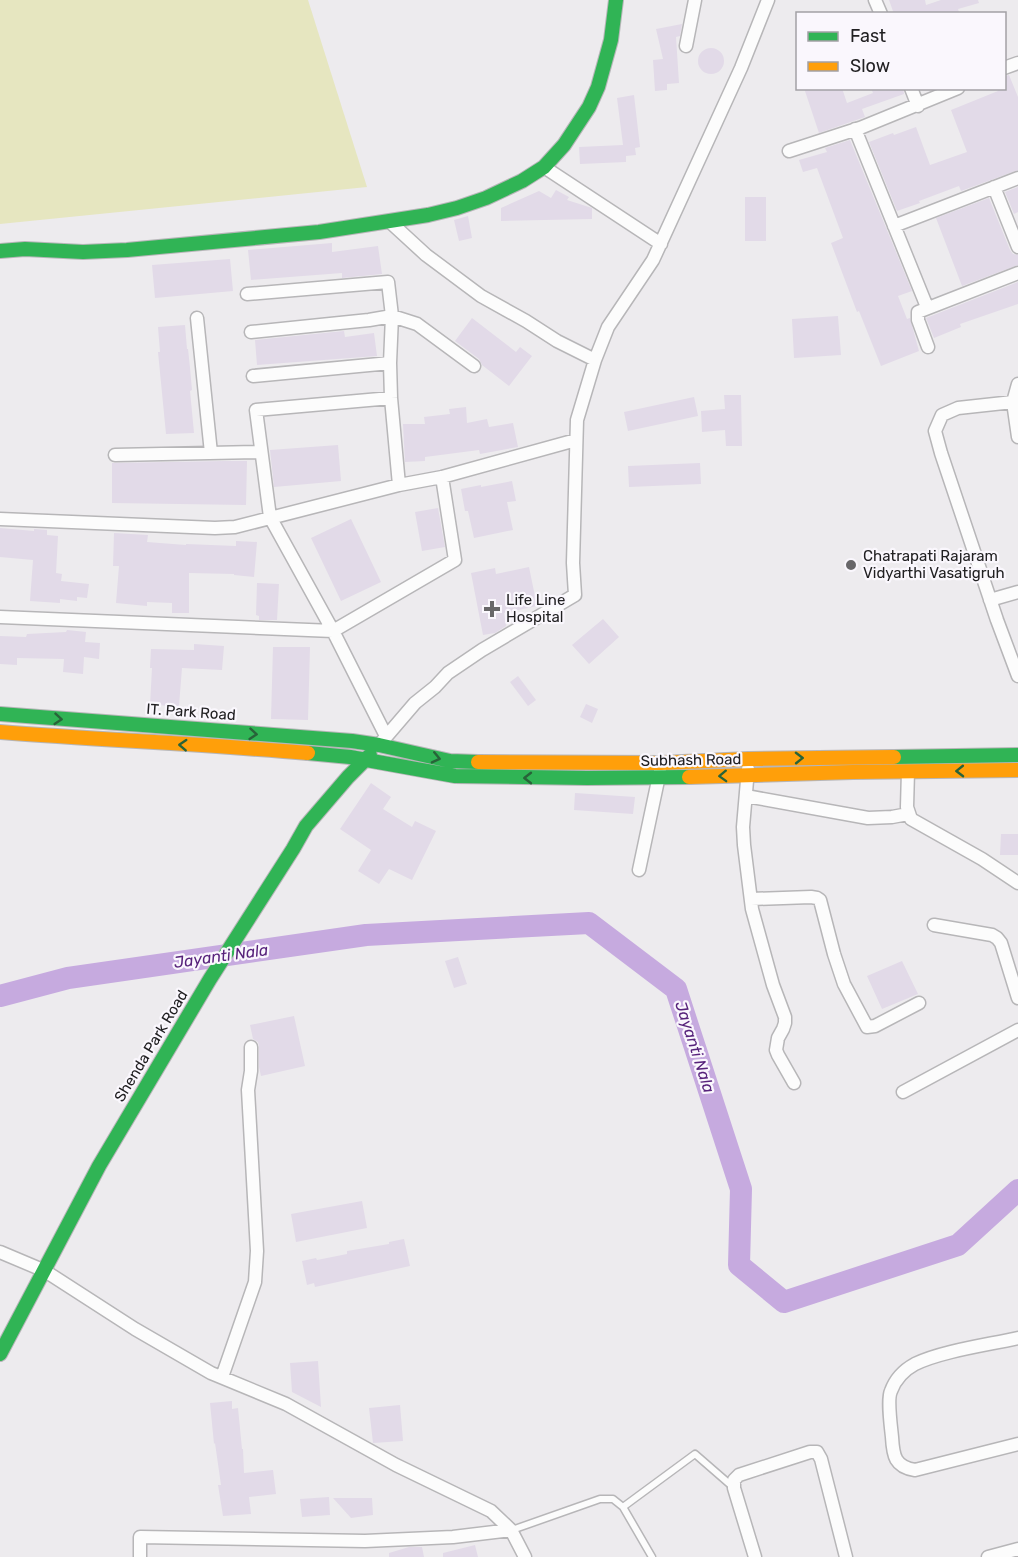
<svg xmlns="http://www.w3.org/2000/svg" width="1018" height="1557" viewBox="0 0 1018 1557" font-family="Rubik,sans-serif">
  <rect width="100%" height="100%" fill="#edebee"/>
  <path fill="#e6e6c0" d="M 0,0 L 308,0 L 367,187 L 0,224 Z"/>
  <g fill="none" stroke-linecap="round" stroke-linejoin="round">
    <path stroke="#c6aadf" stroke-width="22" d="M 0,996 L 68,978 L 366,935 L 589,923 L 676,989 L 741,1189 L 739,1265 L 784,1302 L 958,1245 L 1018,1190"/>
  </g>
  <path fill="#e2dae8" d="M 889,0 L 925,0 L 926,5 L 941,0 L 978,0 L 979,3 L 958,9 L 959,12 L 953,14 L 894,14 Z
    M 682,24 L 680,36 L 676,37 L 679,83 L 667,84 L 667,90 L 655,91 L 653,60 L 663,59 L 656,29 Z
    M698 61a13 13 0 1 1 26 0a13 13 0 1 1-26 0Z
    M 1009,75 L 1018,97 L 1018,170 L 961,191 L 959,186 L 919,201 L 920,203 L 897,211 L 869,142 L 893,133 L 894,135 L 916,127 L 930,165 L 967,152 L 951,110 L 998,91 L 997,88 L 1005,88 L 1005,76 Z
    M 804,88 L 842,88 L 847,103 L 873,93 L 871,88 L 903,88 L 904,94 L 862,109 L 865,117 L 819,133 Z
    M 634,95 L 640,147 L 635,148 L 636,155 L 626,156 L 626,162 L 580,164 L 579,147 L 623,145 L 617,98 Z
    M 850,140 L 912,291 L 898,296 L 907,319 L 910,318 L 919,351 L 881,366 L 859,311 L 857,312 L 831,243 L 843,238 L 817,168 L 803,172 L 799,160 L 827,152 L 825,148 Z
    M 1018,187 L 1018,212 L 1014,214 L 1005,192 Z
    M 556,190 L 569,197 L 567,200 L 592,208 L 592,219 L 501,221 L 501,208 L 539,191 L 551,198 Z
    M 745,197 L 766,197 L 766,241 L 745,241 Z
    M 989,198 L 1010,250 L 1013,254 L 1018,255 L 1018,265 L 962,286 L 936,218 Z
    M 468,216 L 472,238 L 459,241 L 454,220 Z
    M 332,243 L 332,252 L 378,246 L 382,274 L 342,278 L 342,273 L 251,280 L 248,250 Z
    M 230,259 L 233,291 L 155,298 L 152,265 Z
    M 1018,282 L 1018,304 L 960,324 L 961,327 L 934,338 L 926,318 Z
    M 838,316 L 841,355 L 794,358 L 792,319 Z
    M 472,318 L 516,352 L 520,347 L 532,356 L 509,386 L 482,365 L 479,359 L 455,341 Z
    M 185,325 L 187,349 L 188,349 L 190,368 L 192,390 L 190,391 L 194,433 L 166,434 L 158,352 L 160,352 L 158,327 Z
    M 344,331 L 345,337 L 374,333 L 377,356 L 257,365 L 255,340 Z
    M 724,395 L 741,395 L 742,446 L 726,446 L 725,430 L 702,432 L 701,411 L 725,409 Z
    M 694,397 L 698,416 L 628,431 L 624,412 Z
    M 466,407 L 467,423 L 487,419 L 489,427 L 513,423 L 518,447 L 480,454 L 479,450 L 425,457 L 425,461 L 405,462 L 403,424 L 425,424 L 424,417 L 450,414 L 449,409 Z
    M 338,445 L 341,481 L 274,487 L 270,450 Z
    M 224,461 L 247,461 L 246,505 L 112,503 L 112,463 Z
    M 700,463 L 701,484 L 629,487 L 628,466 Z
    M 512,481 L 516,501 L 507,502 L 513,530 L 474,538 L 468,511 L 465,511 L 461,489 L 481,485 L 481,487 Z
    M 438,508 L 445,547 L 422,551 L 415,512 Z
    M 351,519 L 381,582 L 341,601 L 311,538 Z
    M 0,528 L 34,531 L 34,529 L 47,530 L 47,535 L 58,536 L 56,573 L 62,574 L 61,581 L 89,584 L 87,598 L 77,597 L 77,601 L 60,599 L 60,603 L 30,601 L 33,560 L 0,557 Z
    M 114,533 L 148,535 L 147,542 L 186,545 L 186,544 L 236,546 L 236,541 L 257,542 L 254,577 L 234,575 L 234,574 L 189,573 L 189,613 L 172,613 L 172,603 L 147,602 L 147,606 L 116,603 L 119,566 L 113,566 Z
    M 529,567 L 537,606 L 504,613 L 506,626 L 495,633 L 483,635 L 471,573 L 495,568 L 496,574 Z
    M 257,583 L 279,584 L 277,620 L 259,620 L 259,616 L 256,615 Z
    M 603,619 L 619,637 L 589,664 L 572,645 Z
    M 67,630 L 86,632 L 85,642 L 100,643 L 99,659 L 84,657 L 83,674 L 63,672 L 64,659 L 17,658 L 17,665 L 0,664 L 0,636 L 26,637 L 27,634 L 66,632 Z
    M 194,644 L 224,646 L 222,670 L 182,668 L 179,706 L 150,705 L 152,668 L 150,668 L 151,649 L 194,650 Z
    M 273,647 L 310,647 L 308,720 L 271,719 Z
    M 518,676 L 536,700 L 528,706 L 510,682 Z
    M 586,704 L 598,709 L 592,723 L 580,717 Z
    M 371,783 L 391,797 L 383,809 L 412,827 L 415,821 L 436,831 L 412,880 L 389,869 L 379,884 L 358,871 L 371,850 L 340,829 Z
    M 575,793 L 635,797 L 633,814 L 574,810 Z
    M 1001,834 L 1018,834 L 1018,855 L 1000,855 Z
    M 458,957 L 467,984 L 454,988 L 445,961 Z
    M 902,961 L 918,994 L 882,1009 L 867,976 Z
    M 294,1016 L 305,1066 L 261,1076 L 259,1067 L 259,1046 L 258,1042 L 253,1039 L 250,1025 Z
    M 362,1201 L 367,1228 L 296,1242 L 291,1214 Z
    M 404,1239 L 410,1266 L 315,1287 L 314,1283 L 307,1285 L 302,1261 L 316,1258 L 317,1260 L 347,1254 L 347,1251 L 389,1244 L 389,1242 Z
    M 318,1361 L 321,1407 L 292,1392 L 290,1363 Z
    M 232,1401 L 232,1409 L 238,1408 L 242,1449 L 243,1449 L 244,1473 L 273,1470 L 276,1494 L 249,1497 L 251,1514 L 223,1516 L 218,1485 L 221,1485 L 215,1443 L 214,1444 L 210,1403 Z
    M 400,1405 L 403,1441 L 373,1443 L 369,1408 Z
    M 329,1497 L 330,1515 L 302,1517 L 300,1499 Z
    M 333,1498 L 372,1498 L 373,1515 L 351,1518 Z
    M 475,1545 L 478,1557 L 443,1557 L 443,1553 Z
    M 409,1547 L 422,1547 L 424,1557 L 389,1557 L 389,1553 Z"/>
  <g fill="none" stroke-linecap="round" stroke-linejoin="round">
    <g stroke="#b7b6b8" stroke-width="9">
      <path id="lane" d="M 623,1507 L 695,1454 L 733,1487
        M 512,1530 L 600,1499 L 613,1499 L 623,1507 L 652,1557"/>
    </g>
    <g stroke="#b7b6b8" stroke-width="15">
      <path id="street" d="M 875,0 L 881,14
        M 686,46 L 695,0
        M 1004,68 L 1018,63
        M 911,88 L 918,106
        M 855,129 L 927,307
        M 789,151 L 860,128 L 958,88
        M 544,167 L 661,244
        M 994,187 L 1018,247
        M 389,221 L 426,255 L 481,296 L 526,321 L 557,341 L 595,360
        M 894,226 L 1018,178
        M 247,294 L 388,282 L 392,316 L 390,363 L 391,398 L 399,485
        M 197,318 L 211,453
        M 251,332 L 369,320 L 392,316 L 417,324 L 474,366
        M 928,347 L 918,320 L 918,312 L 1018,273
        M 253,376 L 390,363
        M 1018,384 L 1013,402 L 1018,437
        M 391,398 L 256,410 L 270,517 L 333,631 L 455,560 L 442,477
        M 1013,402 L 958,408 L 942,415 L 935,431 L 941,453 L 997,620 L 1018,676
        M 115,455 L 261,452
        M 0,519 L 215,528 L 235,527 L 399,485 L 442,477 L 576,440
        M 990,600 L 1018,592
        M 0,617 L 333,631 L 386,736
        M 379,745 L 415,703 L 435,687 L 448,673 L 482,650 L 575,595 L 573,563 L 577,420 L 595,360 L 608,327 L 653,260 L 741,68 L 768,0
        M 748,769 L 743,827 L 744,845 L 752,909 L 773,985 L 785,1017 L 785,1023 L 783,1029 L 778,1038 L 776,1050 L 778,1055 L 794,1083
        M 908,771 L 907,807 L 911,819 L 982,859 L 1018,883
        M 746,796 L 868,818 L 892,817 L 908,814
        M 639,870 L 660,771
        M 751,899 L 811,897 L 817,898 L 820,900 L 834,954 L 844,984 L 867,1027 L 875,1026 L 919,1003
        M 934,925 L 992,935 L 997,938 L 1001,943 L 1018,998
        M 903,1092 L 1018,1030
        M 0,1252 L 45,1271 L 135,1329 L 211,1373 L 286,1404 L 396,1465 L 491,1511 L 511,1530 L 525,1557
        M 1018,1338 C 987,1345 942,1351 915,1364 C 904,1370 895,1380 891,1391 C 887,1399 891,1427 892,1437 C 893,1456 895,1467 915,1470 L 1018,1444
        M 222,1377 L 255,1282 L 257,1251 L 248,1090 L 251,1071 L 251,1047
        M 140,1557 L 140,1537 L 365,1541 L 453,1537 L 511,1530
        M 755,1557 L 734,1488 L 734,1480 L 739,1475 L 810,1452 L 817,1452 L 821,1459 L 846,1557
        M 988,1557 L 1018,1549 L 1018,1550"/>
    </g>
    <g stroke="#b7b6b8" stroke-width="16">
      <path id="fast" d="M 0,251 L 25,249 L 83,252 L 127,250 L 319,232 L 428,215 L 457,208 L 486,198 L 522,181 L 544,167 L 564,145 L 589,107 L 598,87 L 611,40 L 616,0
        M 0,714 L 352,741 L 379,745 L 450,761 L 478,762
        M 308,753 L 350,757 L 455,776 L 587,778 L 689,777
        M 894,757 L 1018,755
        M 0,1354 L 99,1166 L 210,979 L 293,849 L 306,826 L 348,777 L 370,755"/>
    </g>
    <g stroke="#b7b6b8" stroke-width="16">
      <path id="slow" d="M 0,732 C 103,740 205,744 308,753
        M 478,762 L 661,763 L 748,759 L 894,757
        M 689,777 L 853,772 L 1018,770"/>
    </g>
    <use href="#lane" stroke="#fcfcfc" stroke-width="6"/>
    <use href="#street" stroke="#fcfcfc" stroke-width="12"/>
    <use href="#fast" stroke="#30b455" stroke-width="14"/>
    <use href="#slow" stroke="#ff9f0a" stroke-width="14"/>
  </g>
  <defs><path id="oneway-chevron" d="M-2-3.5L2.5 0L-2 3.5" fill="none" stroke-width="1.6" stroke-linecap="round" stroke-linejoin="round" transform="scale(1.5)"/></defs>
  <g stroke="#286339">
    <use href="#oneway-chevron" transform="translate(58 719) rotate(5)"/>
    <use href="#oneway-chevron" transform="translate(253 734) rotate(5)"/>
    <use href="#oneway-chevron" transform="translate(183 745) rotate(-177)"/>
    <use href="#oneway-chevron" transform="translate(436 758) rotate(13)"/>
    <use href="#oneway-chevron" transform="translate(799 758) rotate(-1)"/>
    <use href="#oneway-chevron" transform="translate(960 771) rotate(179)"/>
    <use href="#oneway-chevron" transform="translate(723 776) rotate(178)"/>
    <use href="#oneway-chevron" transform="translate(528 778) rotate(-180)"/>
  </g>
  <g fill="#686769" stroke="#faf7fd" stroke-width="2">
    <circle cx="851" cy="565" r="6"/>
    <path d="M489 600h6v6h6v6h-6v6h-6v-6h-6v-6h6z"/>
  </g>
  <g text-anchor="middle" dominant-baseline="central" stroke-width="4.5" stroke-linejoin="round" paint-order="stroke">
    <g font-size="15" fill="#212022" stroke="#faf7fd" text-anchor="start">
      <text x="863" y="556">Chatrapati Rajaram<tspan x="863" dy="17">Vidyarthi Vasatigruh</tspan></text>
      <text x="506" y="600">Life Line<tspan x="506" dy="17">Hospital</tspan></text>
    </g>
    <g font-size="15" fill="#212022" stroke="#faf7fd">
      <text transform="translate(191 712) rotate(4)">IT. Park Road</text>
      <text transform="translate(691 760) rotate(-1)">Subhash Road</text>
      <text transform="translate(151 1046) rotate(-59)">Shenda Park Road</text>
    </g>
    <g font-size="16" font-style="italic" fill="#57237b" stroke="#faf7fd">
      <text transform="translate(221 956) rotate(-8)">Jayanti Nala</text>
      <text transform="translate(695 1047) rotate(72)">Jayanti Nala</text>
    </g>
  </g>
  <rect x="796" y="12" width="210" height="78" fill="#faf7fd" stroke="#a3a1a5" stroke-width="1.5"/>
  <rect x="808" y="32" width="30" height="9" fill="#30b455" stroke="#a3a1a5" stroke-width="1.5"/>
  <text x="850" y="42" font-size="18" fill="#212022">Fast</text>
  <rect x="808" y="62" width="30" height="9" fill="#ff9f0a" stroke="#a3a1a5" stroke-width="1.5"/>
  <text x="850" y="72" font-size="18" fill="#212022">Slow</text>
</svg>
